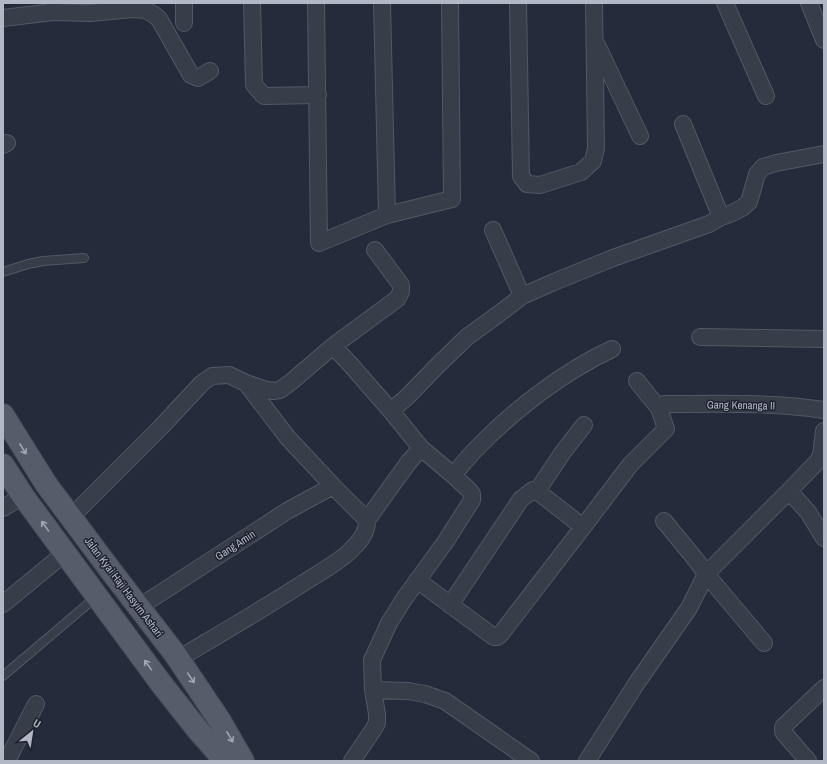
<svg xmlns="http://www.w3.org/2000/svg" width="827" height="764" viewBox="0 0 827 764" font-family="'Archivo Narrow',sans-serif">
  <rect width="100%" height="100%" fill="#242b3a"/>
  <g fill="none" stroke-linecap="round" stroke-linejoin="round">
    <g stroke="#535865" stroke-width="10">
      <path id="lane" d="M 3,272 L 28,264 L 43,261 L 84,258
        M 3,676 L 96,597"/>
    </g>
    <g stroke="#535865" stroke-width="18">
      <path id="street" d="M 53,3 L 53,12 L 90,13 L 133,9 L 145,10 L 153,14 L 159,19 L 191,75 L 198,78 L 210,71
        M 184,3 L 184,23
        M 252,3 L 254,85 L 264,96 L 318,95
        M 316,3 L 319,243 L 387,215 L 452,199 L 450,3
        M 382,3 L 387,215
        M 518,3 L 521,176 L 527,184 L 540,185 L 581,172 L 593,161 L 596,148 L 594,3
        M 725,3 L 766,96
        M 809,3 L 824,40
        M 3,18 L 53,12
        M 597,45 L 640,136
        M 683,124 L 721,217
        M 3,145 L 7,143
        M 493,230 L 522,296
        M 700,337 L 824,339
        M 333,346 L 397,299 L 401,292 L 401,285 L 375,250
        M 246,383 L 288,438 L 333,486 L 367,520
        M 659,408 L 664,404 C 717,404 771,402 824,410
        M 453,475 C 461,466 469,456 477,448 C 515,409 563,372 612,349
        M 537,491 L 583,527
        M 789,491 L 808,512 L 824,538
        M 3,508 L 23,496
        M 71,517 L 161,427 L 202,383 L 212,376 L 229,375 L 246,383 L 267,390 L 273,391 L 280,390 L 291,382 L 333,346 L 350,364 L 391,411 L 408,396 L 437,366 L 467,337 L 500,313 L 522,296 L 554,282 L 613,258 L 709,224 L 721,217 L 730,214 L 742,208 L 749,202 L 757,174 L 763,167 L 776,163 L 824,154
        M 664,521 L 696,560 L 706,574 L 764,643
        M 417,580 L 494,637 L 497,637 L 500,635 L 583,527 L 630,465 L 666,429 L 659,408 L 648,395 L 637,381
        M 3,604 L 65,553
        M 450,605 L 521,499 L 533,490 L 537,491 L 563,452 L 584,425
        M 139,607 L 287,511 L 333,486
        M 178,659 C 220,634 263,609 305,582 C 320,572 340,562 352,549 C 361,540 367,533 367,520 L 408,463 L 421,448
        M 373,690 L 408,691 L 425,694 L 445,701 L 531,761
        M 7,761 L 36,704
        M 352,761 L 373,730 L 377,723 L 377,714 L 373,690 L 372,660 L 389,623 L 404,599 L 446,541 L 472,500 L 472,494 L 469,490 L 453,475 L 421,448 L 391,411
        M 587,761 L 636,684 L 689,608 L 706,574 L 789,491 L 818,461 L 821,455 L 824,431
        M 808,761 L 783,732 L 783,727 L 824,688"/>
    </g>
    <g stroke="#414653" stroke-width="24">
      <path id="primary" d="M 3,415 L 46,484 L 111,571 L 175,654 L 220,721 L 243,761
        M 3,465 L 23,496 L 160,682 L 197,729 L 225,761"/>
    </g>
    <use href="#lane" stroke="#383d4a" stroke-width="8"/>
    <use href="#street" stroke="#383d4a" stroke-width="16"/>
    <use href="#primary" stroke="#565c6a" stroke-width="22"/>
  </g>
  <defs><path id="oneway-shaft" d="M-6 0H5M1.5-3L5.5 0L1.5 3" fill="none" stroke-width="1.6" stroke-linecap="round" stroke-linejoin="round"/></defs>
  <g stroke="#a0a6b4">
    <use href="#oneway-shaft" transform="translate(23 449) rotate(58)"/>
    <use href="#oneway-shaft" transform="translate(45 526) rotate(-126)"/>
    <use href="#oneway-shaft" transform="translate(148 665) rotate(-126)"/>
    <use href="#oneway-shaft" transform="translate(191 678) rotate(56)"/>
    <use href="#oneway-shaft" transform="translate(230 737) rotate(59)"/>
  </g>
  <g text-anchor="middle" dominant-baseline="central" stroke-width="3" stroke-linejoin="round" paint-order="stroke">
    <g font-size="11" fill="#b3b8c6" stroke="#1d222f">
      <text transform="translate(741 405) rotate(1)">Gang Kenanga II</text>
      <text transform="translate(235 545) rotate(-33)">Gang Amin</text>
      <text transform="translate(124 587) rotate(53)">Jalan Kyai Haji Hasyim Ashari</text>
    </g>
  </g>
  <rect width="827" height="764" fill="none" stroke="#b3b8c6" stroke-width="8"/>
  <g transform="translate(32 732) rotate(30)" stroke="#1d222f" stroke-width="3" paint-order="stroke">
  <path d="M0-3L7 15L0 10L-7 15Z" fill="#b3b8c6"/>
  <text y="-6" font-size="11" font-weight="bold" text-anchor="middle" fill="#b3b8c6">U</text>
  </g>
</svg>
